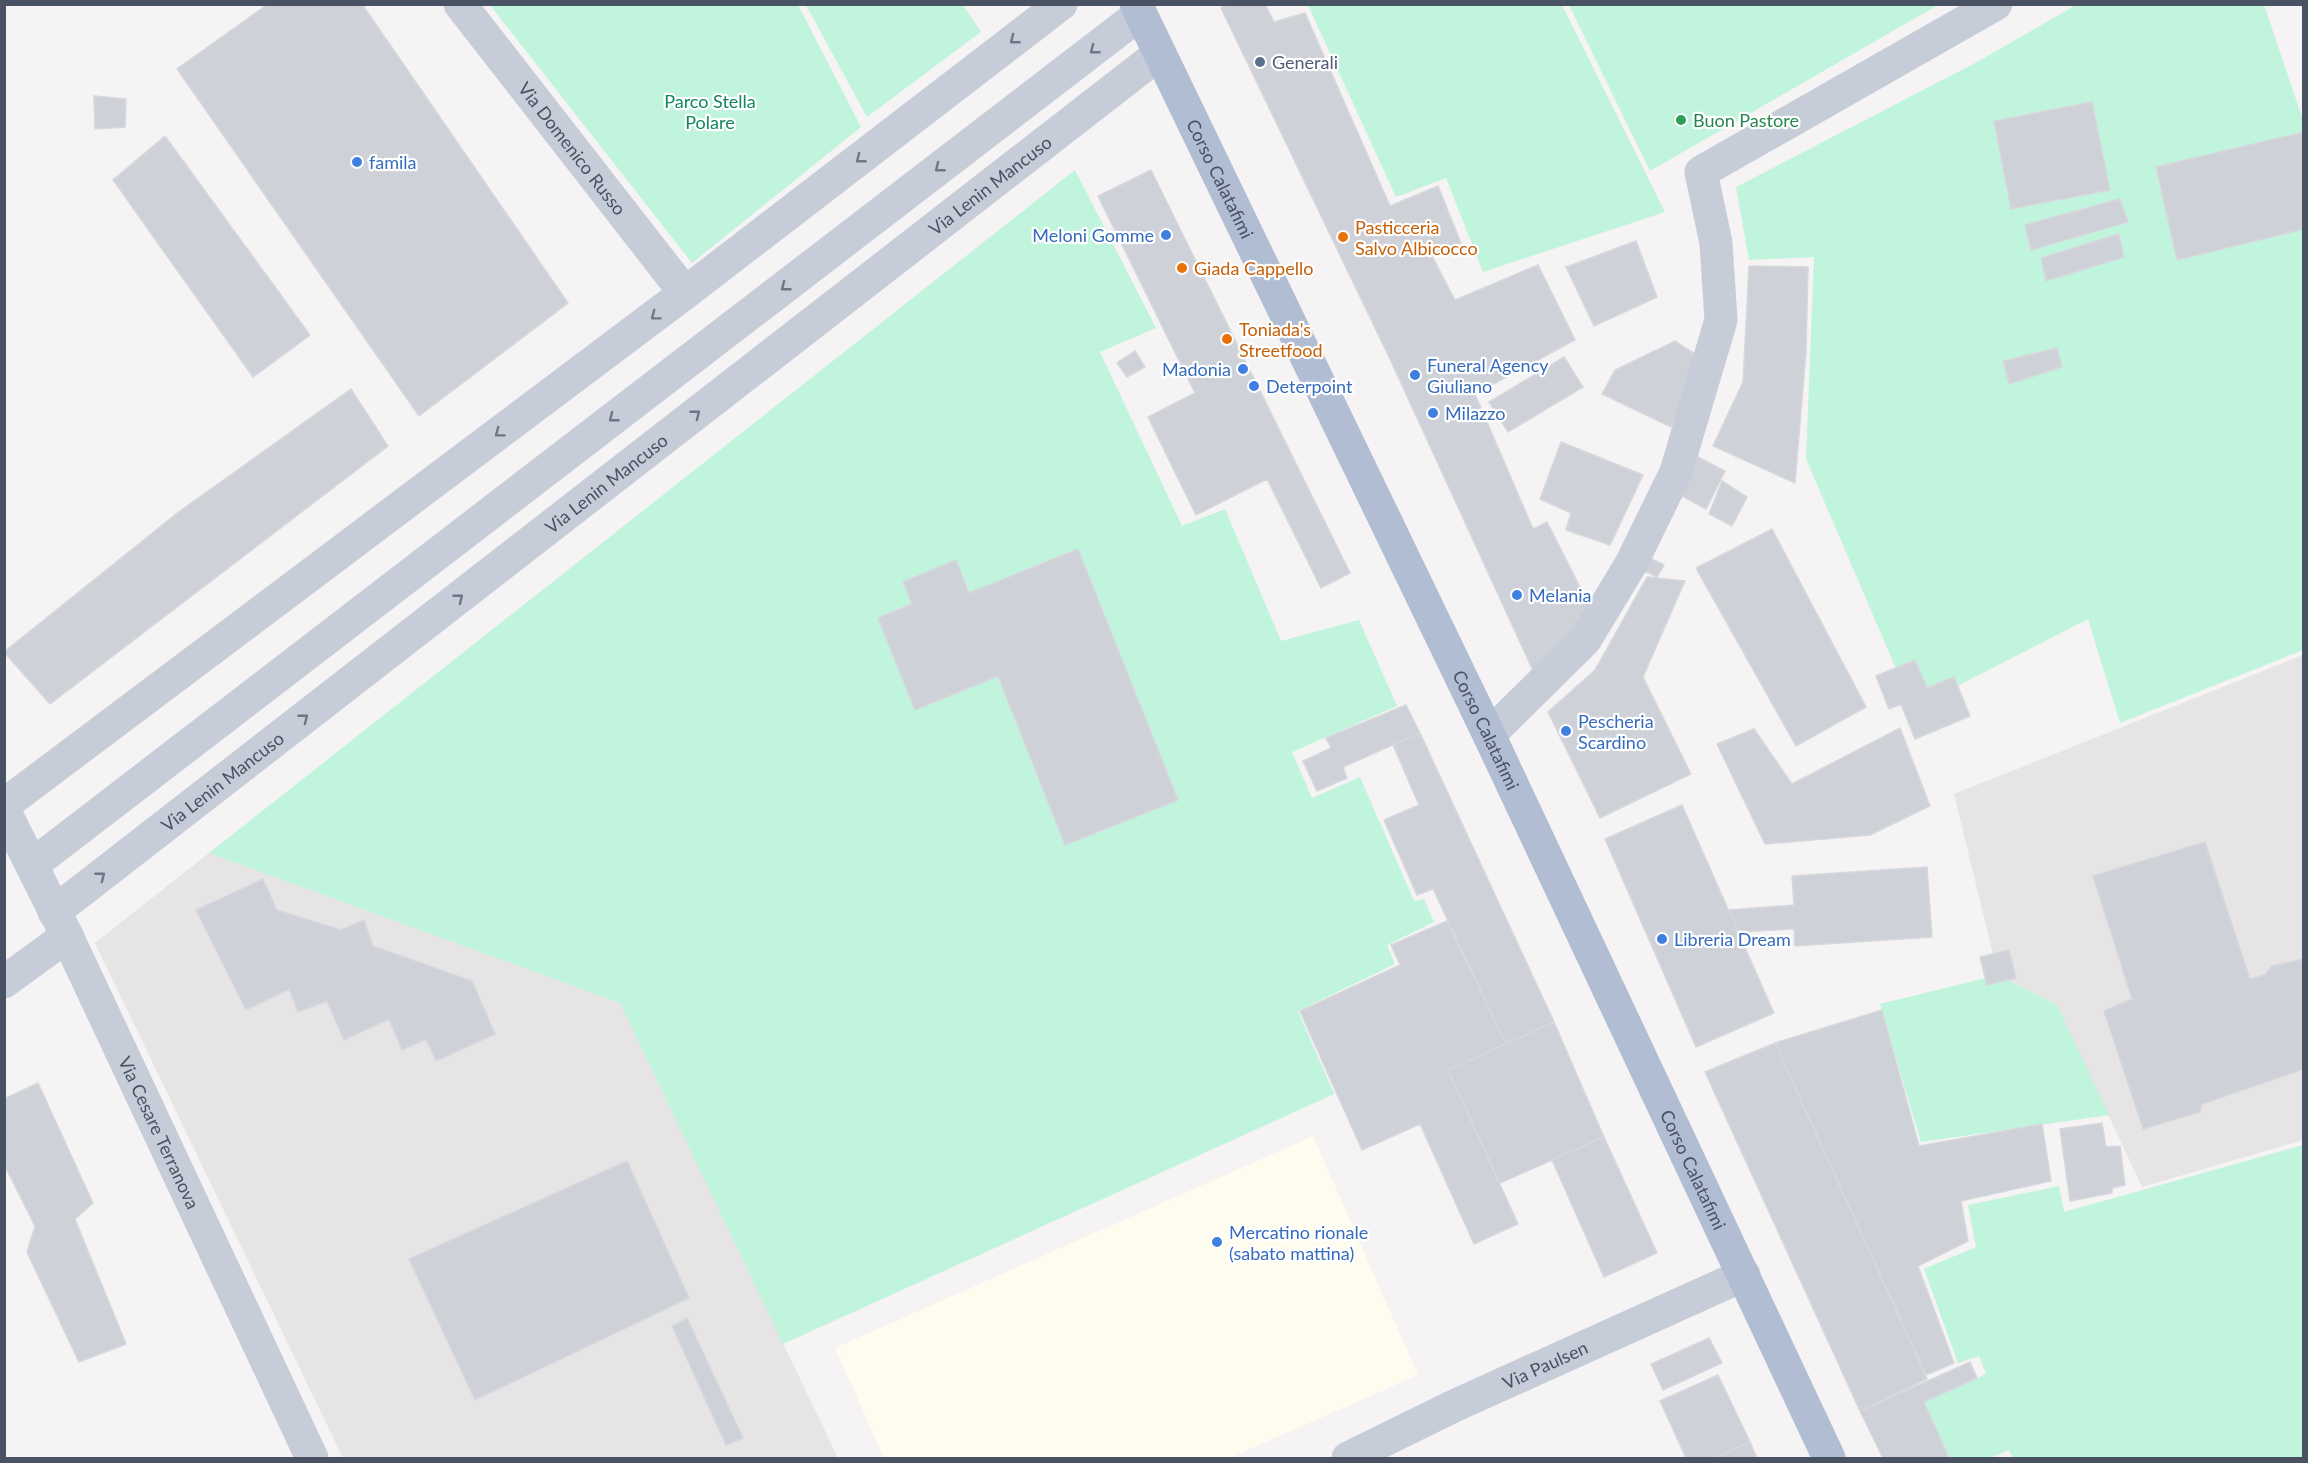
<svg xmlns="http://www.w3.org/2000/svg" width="2308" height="1463" viewBox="0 0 2308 1463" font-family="Lato,sans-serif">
  <rect width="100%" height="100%" fill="#f5f3f3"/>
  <path fill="#fefcee" d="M 1313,1136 L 1418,1375 L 1230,1458 L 884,1458 L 835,1348 Z"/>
  <path fill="#e6e4e5" d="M 2303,655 L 2303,1140 L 2142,1187 L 2057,1005 L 1998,975 L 1954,794 Z
    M 209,853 L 620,1003 L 838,1458 L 343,1458 L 95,943 Z"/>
  <path fill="#c0f4dc" d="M 490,5 L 798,5 L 861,127 L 692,263 Z
    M 806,5 L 963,5 L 981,32 L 867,117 Z
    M 1308,5 L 1562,5 L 1665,212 L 1483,272 L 1446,178 L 1396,197 Z
    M 1569,5 L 1938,5 L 1650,171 Z
    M 2076,5 L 2264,5 L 2303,120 L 2303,650 L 2120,723 L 2088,619 L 1959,685 L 1912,706 L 1806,459 L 1814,257 L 1749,260 L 1736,187 L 1979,61 Z
    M 1075,170 L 1156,328 L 1100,352 L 1182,526 L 1225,509 L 1281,641 L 1359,620 L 1397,706 L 1292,752 L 1312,798 L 1360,777 L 1414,901 L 1424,899 L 1434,922 L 1387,945 L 1395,964 L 1298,1011 L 1334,1094 L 783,1344 L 620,1003 L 209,853 Z
    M 1998,975 L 2057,1005 L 2109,1115 L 1921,1142 L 1880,1004 Z
    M 2303,1145 L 2303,1458 L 2013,1458 L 2009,1450 L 1990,1458 L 1948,1458 L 1924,1402 L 1986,1374 L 1979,1356 L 1958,1363 L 1924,1269 L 1976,1247 L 1968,1205 L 2059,1186 L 2064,1212 Z"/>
  <path fill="#cfd1d8" stroke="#d7d8de" stroke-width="1.5" d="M 268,4 L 362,4 L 568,303 L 419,416 L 177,69 Z
    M 1226,4 L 1265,4 L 1274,22 L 1305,13 L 1390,206 L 1438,186 L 1461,243 L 1432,256 L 1455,300 L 1538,265 L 1575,340 L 1475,394 L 1533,529 L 1547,522 L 1590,607 L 1536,677 L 1389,357 L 1221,8 Z
    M 94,96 L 126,99 L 125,127 L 95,129 Z
    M 2092,102 L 2110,190 L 2011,209 L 1994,121 Z
    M 2304,132 L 2304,229 L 2177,260 L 2156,167 Z
    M 165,136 L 310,335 L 253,377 L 113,180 Z
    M 1151,170 L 1350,573 L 1321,588 L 1267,479 L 1196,515 L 1148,417 L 1195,393 L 1098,196 Z
    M 2120,199 L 2128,222 L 2031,250 L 2025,225 Z
    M 2119,234 L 2124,257 L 2046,281 L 2041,258 Z
    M 1636,241 L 1657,297 L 1594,326 L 1566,267 Z
    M 1749,266 L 1808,267 L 1806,352 L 1795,483 L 1713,446 L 1743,382 Z
    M 1675,341 L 1701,358 L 1671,427 L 1602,394 L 1615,370 Z
    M 2057,348 L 2062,367 L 2009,384 L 2003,361 Z
    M 1135,351 L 1145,367 L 1127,377 L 1117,363 Z
    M 1564,357 L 1583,387 L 1508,432 L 1489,402 Z
    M 351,389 L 388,446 L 50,704 L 4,652 L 176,514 Z
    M 1561,442 L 1643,475 L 1610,545 L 1566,530 L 1571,513 L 1540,499 Z
    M 1698,457 L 1725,471 L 1706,509 L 1680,495 Z
    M 1722,481 L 1747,497 L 1732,526 L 1709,514 Z
    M 1772,529 L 1866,707 L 1796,746 L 1696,568 Z
    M 1078,549 L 1178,800 L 1065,845 L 998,676 L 915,710 L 878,618 L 912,604 L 903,582 L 956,560 L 969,593 Z
    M 1648,557 L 1664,565 L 1657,577 L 1642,570 Z
    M 1647,577 L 1685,581 L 1643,677 L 1691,774 L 1600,818 L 1548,712 L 1595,670 Z
    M 1915,660 L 1927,688 L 1954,677 L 1970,716 L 1915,739 L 1901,704 L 1889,709 L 1876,676 Z
    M 1406,705 L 1420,733 L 1343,767 L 1347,778 L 1317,791 L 1303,761 L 1331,748 L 1326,738 Z
    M 1900,728 L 1930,806 L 1870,835 L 1765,844 L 1717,744 L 1754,729 L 1792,784 Z
    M 1420,733 L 1554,1022 L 1506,1044 L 1433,889 L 1417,895 L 1384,820 L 1419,805 L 1393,745 Z
    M 1682,805 L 1774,1013 L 1696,1047 L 1605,839 Z
    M 2205,842 L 2250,979 L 2265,975 L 2272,966 L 2304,959 L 2304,1069 L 2202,1104 L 2200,1112 L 2143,1129 L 2104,1011 L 2132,999 L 2093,876 Z
    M 1927,867 L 1932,937 L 1795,946 L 1794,929 L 1739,932 L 1729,910 L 1794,905 L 1792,876 Z
    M 263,879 L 277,910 L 341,930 L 364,920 L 373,946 L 472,981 L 495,1034 L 436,1061 L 426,1039 L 402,1050 L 389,1019 L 344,1040 L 327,1001 L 298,1012 L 289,989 L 246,1010 L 196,910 Z
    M 1447,921 L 1506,1044 L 1448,1070 L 1518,1224 L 1474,1244 L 1420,1124 L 1362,1150 L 1300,1011 L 1400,965 L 1391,945 Z
    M 2009,950 L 2016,978 L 1987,985 L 1980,957 Z
    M 1882,1010 L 1919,1146 L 2042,1124 L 2051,1181 L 1961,1201 L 1968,1241 L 1918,1266 L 1954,1363 L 1926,1375 L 1775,1043 Z
    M 1554,1022 L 1604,1137 L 1500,1183 L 1448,1070 Z
    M 1775,1043 L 1927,1379 L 1860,1411 L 1705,1072 Z
    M 38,1083 L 93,1203 L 75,1219 L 126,1344 L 79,1362 L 27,1252 L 35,1226 L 4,1164 L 4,1099 Z
    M 2102,1123 L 2106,1147 L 2120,1146 L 2125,1185 L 2112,1188 L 2112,1193 L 2070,1201 L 2060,1129 Z
    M 1604,1137 L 1657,1253 L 1604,1277 L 1552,1160 Z
    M 627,1161 L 689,1298 L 475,1400 L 409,1259 Z
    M 687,1318 L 743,1438 L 726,1445 L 672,1326 Z
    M 1709,1338 L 1722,1363 L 1663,1390 L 1651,1364 Z
    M 1970,1362 L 1977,1378 L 1924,1402 L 1949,1458 L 1883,1458 L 1860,1411 Z
    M 1718,1375 L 1750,1442 L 1714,1458 L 1686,1458 L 1660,1401 Z
    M 1750,1442 L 1757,1458 L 1714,1458 Z"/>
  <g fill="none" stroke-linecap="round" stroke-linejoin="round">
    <g stroke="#c6ccd8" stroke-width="33">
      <path id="s1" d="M 460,4 L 685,293"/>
      <path d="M 1489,735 L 1585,640 L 1631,564 L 1676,472 L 1721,320 L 1716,243 L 1701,172 L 1996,4"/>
      <path d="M 4,805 L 685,293 L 1061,4"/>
      <path id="s2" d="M 4,810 L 67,936 L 312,1458"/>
      <path d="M 32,865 L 1140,14"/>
      <path id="s3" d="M 54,912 L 1159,54"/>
      <path d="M 4,982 L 67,936"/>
      <path id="s4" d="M 1348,1458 L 1456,1405 L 1744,1275"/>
    </g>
    <path stroke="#b1bdd3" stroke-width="33" id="s5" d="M 1136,4 L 1489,735 L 1829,1458"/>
  </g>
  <defs><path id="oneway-chevron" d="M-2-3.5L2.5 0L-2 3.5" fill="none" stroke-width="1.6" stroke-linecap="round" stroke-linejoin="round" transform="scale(1.5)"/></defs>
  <g stroke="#6e7785">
    <use href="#oneway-chevron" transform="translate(1014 40) rotate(142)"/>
    <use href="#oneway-chevron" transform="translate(1094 50) rotate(142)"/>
    <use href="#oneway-chevron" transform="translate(860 159) rotate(142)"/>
    <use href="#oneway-chevron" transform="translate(939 168) rotate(142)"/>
    <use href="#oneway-chevron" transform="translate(785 287) rotate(142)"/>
    <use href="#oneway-chevron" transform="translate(655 316) rotate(143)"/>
    <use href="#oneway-chevron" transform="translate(696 414) rotate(-38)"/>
    <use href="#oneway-chevron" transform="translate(613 418) rotate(142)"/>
    <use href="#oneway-chevron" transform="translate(499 433) rotate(143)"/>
    <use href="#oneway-chevron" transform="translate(459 598) rotate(-38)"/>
    <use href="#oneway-chevron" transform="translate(304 718) rotate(-38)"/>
    <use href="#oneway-chevron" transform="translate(101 876) rotate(-38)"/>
  </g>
  <circle fill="#5c6f8a" stroke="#fff" stroke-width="2" cx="1260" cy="62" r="6"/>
  <circle fill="#2e9e5b" stroke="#fff" stroke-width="2" cx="1681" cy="120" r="6"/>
  <g fill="#3f7fe0" stroke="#fff" stroke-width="2">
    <circle cx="357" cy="162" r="6"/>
    <circle cx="1166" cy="235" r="6"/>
    <circle cx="1243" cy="369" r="6"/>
    <circle cx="1415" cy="375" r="6"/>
    <circle cx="1254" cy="386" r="6"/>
    <circle cx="1433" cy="413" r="6"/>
    <circle cx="1517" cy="595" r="6"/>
    <circle cx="1566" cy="731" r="6"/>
    <circle cx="1662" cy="939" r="6"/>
    <circle cx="1217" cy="1242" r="6"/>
  </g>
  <g fill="#e8710a" stroke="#fff" stroke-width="2">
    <circle cx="1343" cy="237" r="6"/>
    <circle cx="1182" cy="268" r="6"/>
    <circle cx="1227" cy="339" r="6"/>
  </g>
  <g text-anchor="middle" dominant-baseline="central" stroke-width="4.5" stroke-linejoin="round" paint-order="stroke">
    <g font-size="18" fill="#4e5e75" stroke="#fff" text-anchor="start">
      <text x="1272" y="62">Generali</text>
    </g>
    <g font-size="18" fill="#10875e" stroke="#fff">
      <text x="710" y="101">Parco Stella<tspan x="710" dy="21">Polare</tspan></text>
    </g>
    <g font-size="18" fill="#27864d" stroke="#fff" text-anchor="start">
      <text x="1693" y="120">Buon Pastore</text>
    </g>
    <g font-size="18" fill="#495262" stroke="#fff">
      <text stroke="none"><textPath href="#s1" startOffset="183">Via Domenico Russo</textPath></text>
      <text stroke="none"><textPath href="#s5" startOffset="194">Corso Calatafimi</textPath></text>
      <text stroke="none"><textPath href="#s3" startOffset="1185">Via Lenin Mancuso</textPath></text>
      <text stroke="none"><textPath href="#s3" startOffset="699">Via Lenin Mancuso</textPath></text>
      <text stroke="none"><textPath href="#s5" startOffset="806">Corso Calatafimi</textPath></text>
      <text stroke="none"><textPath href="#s3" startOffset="213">Via Lenin Mancuso</textPath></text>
      <text stroke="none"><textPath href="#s2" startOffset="358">Via Cesare Terranova</textPath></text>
      <text stroke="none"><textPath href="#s5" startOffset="1292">Corso Calatafimi</textPath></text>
      <text stroke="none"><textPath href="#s4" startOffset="218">Via Paulsen</textPath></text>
    </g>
    <g font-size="18" fill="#366cbe" stroke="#fff" text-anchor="start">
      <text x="369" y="162">famila</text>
      <text x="1154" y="235" text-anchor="end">Meloni Gomme</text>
      <text x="1427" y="365">Funeral Agency<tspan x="1427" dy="21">Giuliano</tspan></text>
      <text x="1231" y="369" text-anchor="end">Madonia</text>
      <text x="1266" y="386">Deterpoint</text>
      <text x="1445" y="413">Milazzo</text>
      <text x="1529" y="595">Melania</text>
      <text x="1578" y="721">Pescheria<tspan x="1578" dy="21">Scardino</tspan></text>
      <text x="1674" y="939">Libreria Dream</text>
      <text x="1229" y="1232">Mercatino rionale<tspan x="1229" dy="21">(sabato mattina)</tspan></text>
    </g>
    <g font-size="18" fill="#c56008" stroke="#fff" text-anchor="start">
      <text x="1355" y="227">Pasticceria<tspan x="1355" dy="21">Salvo Albicocco</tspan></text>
      <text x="1194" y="268">Giada Cappello</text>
      <text x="1239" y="329">Toniada's<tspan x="1239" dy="21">Streetfood</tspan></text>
    </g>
  </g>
  <rect width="2308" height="1463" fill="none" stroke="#495262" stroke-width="12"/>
</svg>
